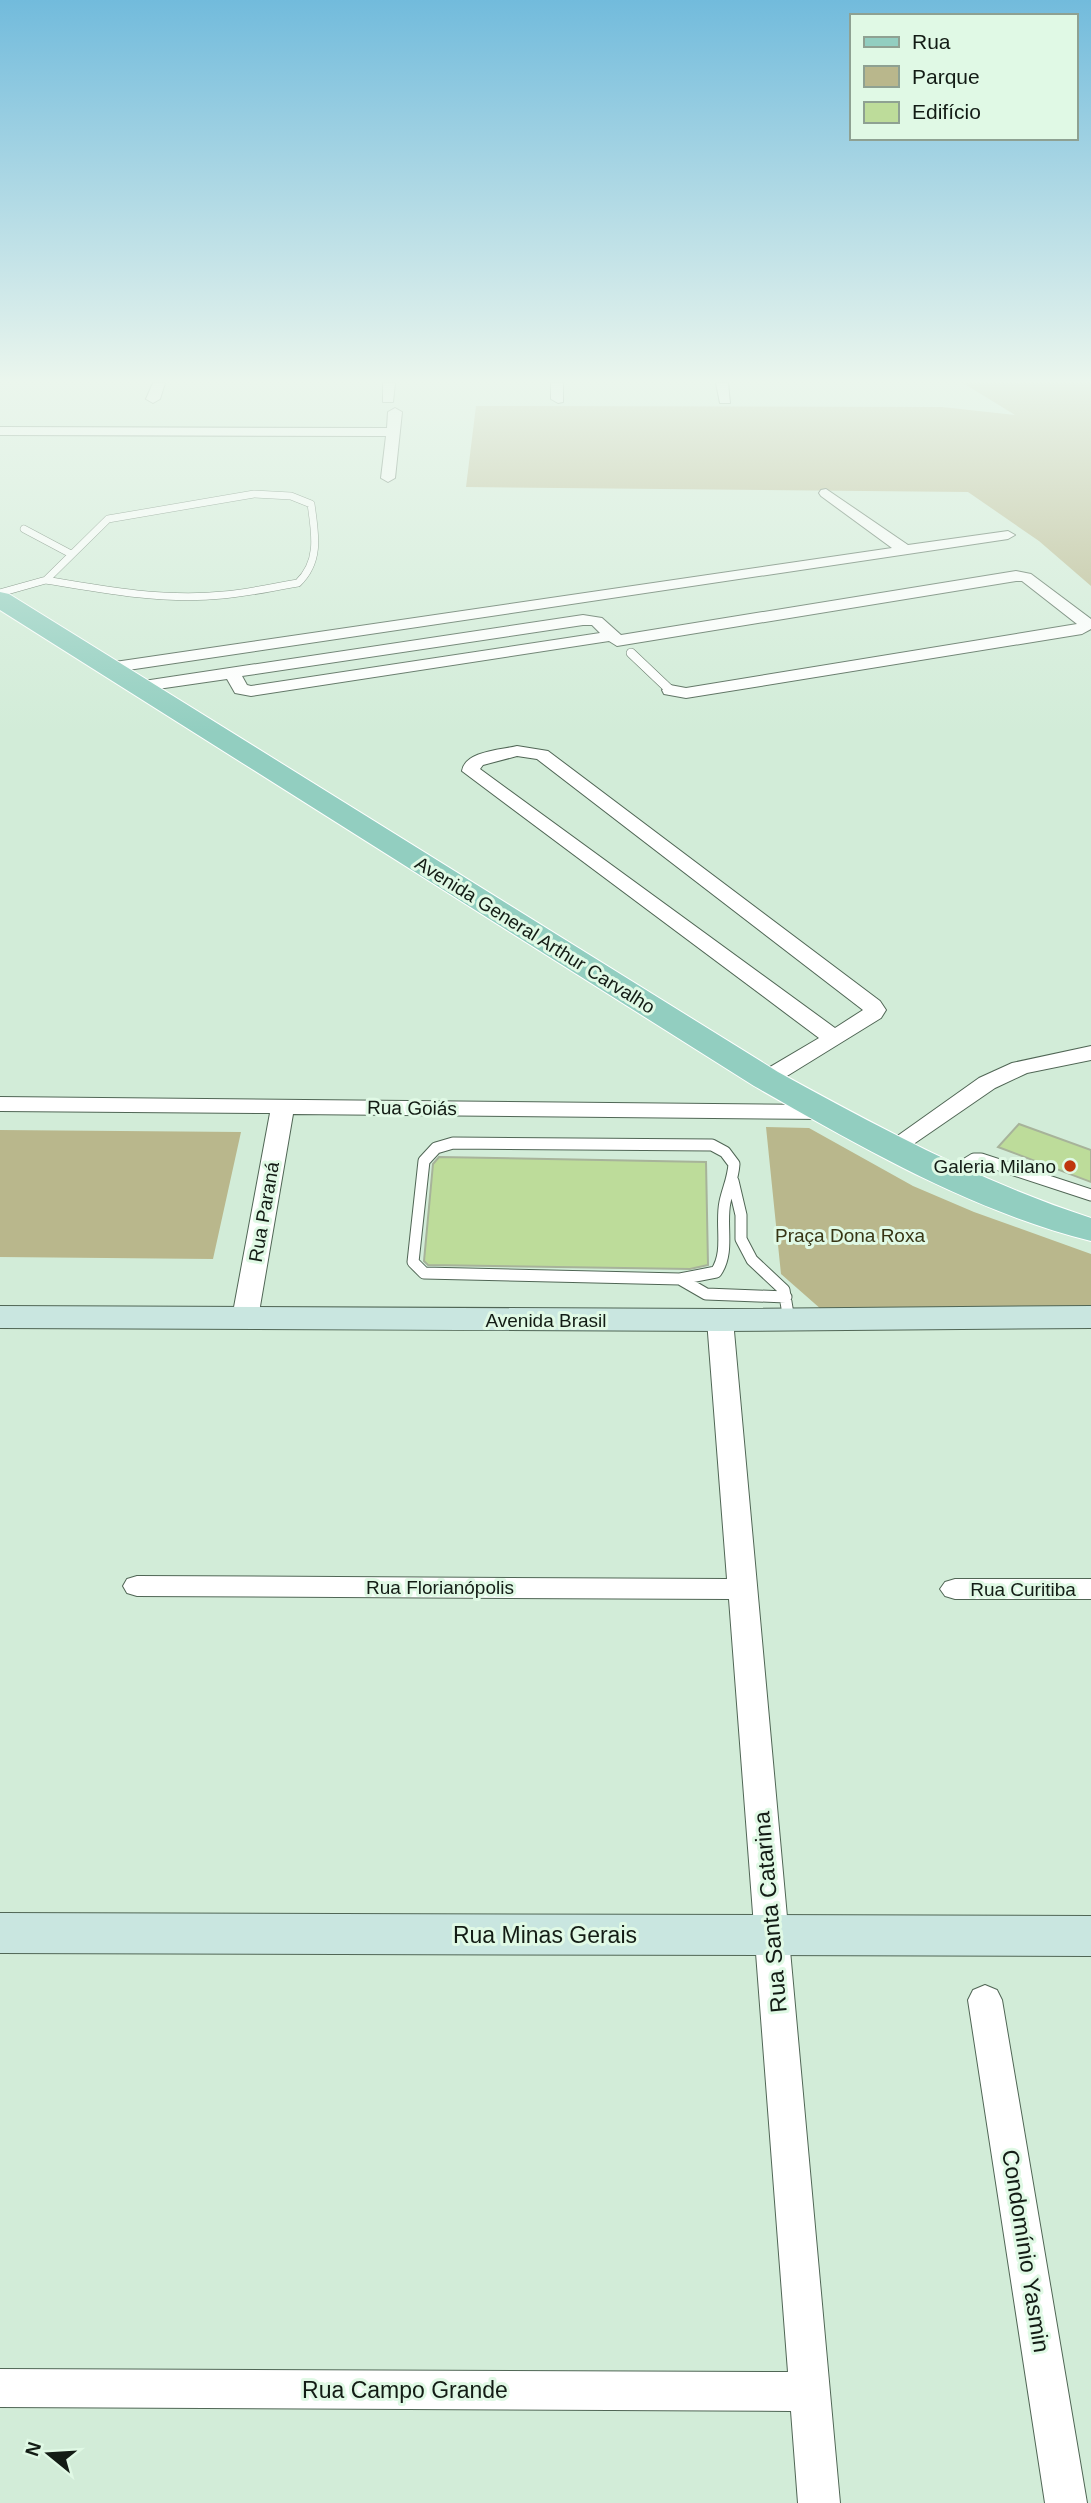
<svg xmlns="http://www.w3.org/2000/svg" width="1091" height="2503" viewBox="0 0 1091 2503" font-family="Arial,sans-serif">
  <rect width="100%" height="100%" fill="#d2ecd8"/>
  <path fill="#b9b78c" d="M 963,383 L 1091,383 L 1091,586 L 1039,541 L 968,492 L 466,487 L 476,406 L 942,407 L 1015,415 Z
    M 766,1127 L 809,1128 L 913,1186 L 974,1212 L 1091,1254 L 1091,1306 L 822,1310 L 781,1274 Z
    M 0,1130 L 241,1132 L 213,1259 L 0,1257 Z"/>
  <path fill="#bddc9a" stroke="#a7b39a" stroke-width="2" d="M 1019,1124 L 1091,1150 L 1091,1182 L 998,1147 Z
    M 439,1157 L 706,1162 L 708,1265 L 690,1269 L 428,1265 L 424,1261 L 433,1164 Z"/>
  <g fill="none" stroke-linecap="round" stroke-linejoin="round">
    <g stroke="#506655" stroke-width="8">
      <path id="lane-far2" d="M 254,494 L 291,496 L 311,504 C 315,533 321,561 298,583 C 273,587 248,593 223,595 C 164,601 104,590 46,580 L 108,519 Z
        M 24,529 L 71,554
        M 0,593 L 46,580"/>
    </g>
    <g stroke="#506655" stroke-width="10">
      <path id="lane-far1" d="M 631,653 L 670,690"/>
    </g>
    <g stroke="#506655" stroke-width="13">
      <path id="lane" d="M 453,1143 L 712,1145 L 725,1152 L 734,1164 C 733,1179 728,1188 725,1202 C 720,1225 730,1252 716,1272 L 680,1279 L 424,1273 L 413,1262 L 424,1161 L 436,1148 Z
        M 948,1175 L 974,1159 L 981,1159 L 1091,1195
        M 733,1181 L 741,1215 L 741,1239 L 752,1260 L 784,1290 L 789,1320
        M 680,1279 L 706,1294 L 786,1297"/>
    </g>
    <g stroke="#506655" stroke-width="2">
      <path id="street" d="M 153,383 L 165,383 L 160,399 L 153,403 L 146,399 Z
        M 383,383 L 395,383 L 393,402 L 383,402 Z
        M 551,383 L 563,383 L 563,402 L 558,403 L 551,399 Z
        M 716,383 L 728,383 L 730,403 L 720,403 Z
        M 395,408 L 402,412 L 395,478 L 388,482 L 381,478 L 386,436 L 0,435 L 0,427 L 387,428 L 388,412 Z
        M 826,489 L 908,545 L 1008,531 L 1015,535 L 1008,539 L 108,673 L 100,668 L 108,663 L 892,548 L 821,496 L 819,493 L 821,490 Z
        M 1016,571 L 1031,574 L 1091,619 L 1091,629 L 1082,634 L 686,698 L 664,694 L 662,690 L 670,685 L 686,688 L 1077,624 L 1022,581 L 1016,581 L 617,646 L 609,641 L 251,696 L 235,693 L 227,679 L 137,692 L 129,687 L 137,682 L 583,615 L 602,618 L 621,635 ZM 583,625 L 592,625 L 600,633 L 251,686 L 247,685 L 242,676 Z
        M 517,746 L 548,751 L 880,1001 L 886,1010 L 881,1018 L 774,1084 L 758,1084 L 755,1079 L 758,1074 L 819,1038 L 462,771 C 465,751 500,750 517,746 ZM 517,756 L 537,759 L 863,1010 L 835,1028 L 480,769 L 483,765 Z
        M 1091,1046 L 1091,1060 L 1027,1073 L 995,1088 L 899,1154 L 883,1154 L 879,1149 L 979,1078 L 1012,1063 Z
        M 0,1097 L 824,1105 L 832,1107 L 835,1112 L 832,1117 L 824,1119 L 293,1114 L 258,1318 L 254,1324 L 245,1326 L 236,1324 L 232,1318 L 270,1113 L 0,1111 Z
        M 720,1312 L 729,1314 L 733,1320 L 840,2503 L 798,2503 L 791,2411 L 0,2407 L 0,2369 L 788,2372 L 729,1599 L 137,1596 L 127,1593 L 123,1586 L 127,1579 L 137,1576 L 727,1579 L 707,1320 L 711,1314 Z
        M 955,1579 L 1091,1579 L 1091,1599 L 955,1599 L 945,1596 L 940,1589 L 945,1582 Z
        M 985,1985 L 997,1990 L 1002,2000 L 1087,2503 L 1045,2503 L 968,2000 L 973,1990 Z"/>
    </g>
    <g stroke="#506655" stroke-width="2">
      <path id="secondary" d="M 0,1306 L 720,1309 L 1091,1306 L 1091,1328 L 720,1331 L 0,1328 Z
        M 0,1913 L 1091,1916 L 1091,1956 L 0,1953 Z"/>
    </g>
    <g stroke="#fff" stroke-width="2">
      <path id="primary" d="M 0,592 L 9,594 L 778,1072 C 880,1128 980,1182 1091,1218 L 1091,1241 C 971,1211 861,1147 754,1086 L 0,610 Z"/>
    </g>
    <use href="#lane-far2" stroke="#fff" stroke-width="7"/>
    <use href="#lane-far1" stroke="#fff" stroke-width="9"/>
    <use href="#lane" stroke="#fff" stroke-width="11"/>
    <use href="#street" fill="#fff" fill-rule="evenodd"/>
    <use href="#secondary" fill="#c9e6e0" fill-rule="evenodd"/>
    <use href="#primary" fill="#92cec0" fill-rule="evenodd"/>
  </g>
  <linearGradient id="sky" x2="0" y2="1"><stop stop-color="#72bbdc"/><stop offset="0.52" stop-color="#ebf6ed"/><stop offset="1" stop-color="#ebf6ed" stop-opacity="0"/></linearGradient>
  <rect width="1091" height="733" fill="url(#sky)"/>
  <circle fill="#bf360c" stroke="#e0f9e5" stroke-width="2.5" cx="1070" cy="1166" r="7"/>
  <g text-anchor="middle" dominant-baseline="central" stroke-width="6" stroke-linejoin="round" paint-order="stroke">
    <g font-size="19" fill="#131c15" stroke="#e0f9e5">
      <text transform="translate(535 935) rotate(32)">Avenida General Arthur Carvalho</text>
      <text transform="translate(412 1108) rotate(1)">Rua Goiás</text>
      <text transform="translate(264 1212) rotate(-80)">Rua Paraná</text>
      <text x="546" y="1320">Avenida Brasil</text>
      <text x="440" y="1587">Rua Florianópolis</text>
      <text x="1023" y="1589">Rua Curitiba</text>
    </g>
    <g font-size="19" fill="#131c15" stroke="#e0f9e5" text-anchor="end">
      <text x="1056" y="1166">Galeria Milano</text>
    </g>
    <g font-size="19" fill="#373515" stroke="#e0f9e5">
      <text x="850" y="1235">Praça Dona Roxa</text>
    </g>
    <g font-size="23" fill="#131c15" stroke="#e0f9e5">
      <text transform="translate(770 1912) rotate(-95)">Rua Santa Catarina</text>
      <text x="545" y="1935">Rua Minas Gerais</text>
      <text transform="translate(1026 2251) rotate(81)">Condomínio Yasmin</text>
      <text x="405" y="2390">Rua Campo Grande</text>
    </g>
  </g>
  <rect x="850" y="14" width="228" height="126" fill="#e0f9e5" stroke="#8ea192" stroke-width="2"/>
  <rect x="864" y="37" width="35" height="10" fill="#92cec0" stroke="#8ea192" stroke-width="2"/>
  <text x="912" y="49" font-size="21" fill="#131c15">Rua</text>
  <rect x="864" y="66" width="35" height="21" fill="#b9b78c" stroke="#8ea192" stroke-width="2"/>
  <text x="912" y="84" font-size="21" fill="#131c15">Parque</text>
  <rect x="864" y="102" width="35" height="21" fill="#bddc9a" stroke="#8ea192" stroke-width="2"/>
  <text x="912" y="119" font-size="21" fill="#131c15">Edifício</text>
  <g transform="translate(49 2454) rotate(288)" stroke="#e0f9e5" stroke-width="5" paint-order="stroke">
  <path d="M0-5L12 26L0 18L-12 26Z" fill="#131c15"/>
  <text y="-10" font-size="19" font-weight="bold" text-anchor="middle" fill="#131c15">N</text>
  </g>
</svg>
